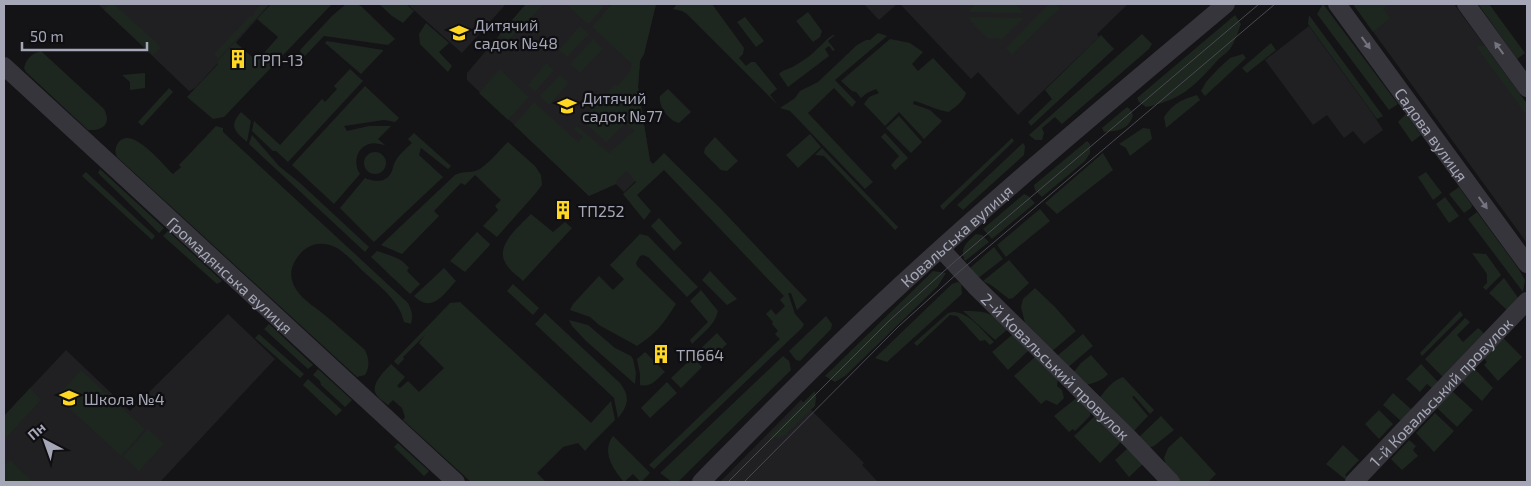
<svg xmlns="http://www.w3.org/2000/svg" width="1531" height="486" viewBox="0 0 1531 486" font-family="'Exo 2',sans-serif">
  <rect width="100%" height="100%" fill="#141416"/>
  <path fill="#202023" d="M 98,4 L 270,4 L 218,63 L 195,88 L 189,91 Z
    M 407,4 L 506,4 L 462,53 Z
    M 526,4 L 656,4 L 644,54 L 640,61 L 638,87 L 650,161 L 653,164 L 624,192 L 616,184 L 589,196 L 467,80 L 467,73 Z
    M 864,4 L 897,4 L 879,20 Z
    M 900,4 L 1128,4 L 1097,34 L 1099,37 L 1018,115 L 978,72 L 971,79 Z
    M 1353,4 L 1454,4 L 1485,46 L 1527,104 L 1527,243 Z
    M 1309,26 L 1373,114 L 1383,130 L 1364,144 L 1353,131 L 1344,138 L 1327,115 L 1313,125 L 1265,60 Z
    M 228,314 L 275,359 L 160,482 L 10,482 L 4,476 L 4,416 L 66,350 L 130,411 Z
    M 801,400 L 864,463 L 862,465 L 878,482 L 720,482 Z"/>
  <path fill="#1e2620" d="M 110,4 L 114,4 L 159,45 L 158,46 L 160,48 L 153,55 L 104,10 Z
    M 262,4 L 269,4 L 218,59 L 214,54 L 250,16 L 252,17 L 255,14 L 254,12 Z
    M 271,4 L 332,4 L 224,117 L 213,119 L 187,97 L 218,64 L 218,61 L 235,42 L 257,61 L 278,37 L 257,19 Z
    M 346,4 L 356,4 L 361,6 L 395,39 L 388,45 L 324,36 L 305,56 L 301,53 L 300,50 L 332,16 Z
    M 379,4 L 406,4 L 414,11 L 403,23 L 392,16 Z
    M 526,4 L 544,4 L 508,41 L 499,35 Z
    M 566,4 L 606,4 L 590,23 L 584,21 Z
    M 612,4 L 656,4 L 644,54 L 640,61 L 638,87 L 650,161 L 653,164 L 664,153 L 721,209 L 807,300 L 797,310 L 791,293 L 788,293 L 795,314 L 804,324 L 802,328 L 654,469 L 649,465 L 780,339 L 775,334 L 778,331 L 772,324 L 773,322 L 766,314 L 771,309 L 776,315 L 785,306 L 780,300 L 784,296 L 664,170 L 637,195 L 651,211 L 644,220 L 623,194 L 636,182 L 626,171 L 615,182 L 616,184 L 589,196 L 514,125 L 534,102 L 578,142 L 583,137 L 574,129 L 577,126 L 609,153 L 634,131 L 626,122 L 606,142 L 582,120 L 614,85 L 617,86 L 630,72 L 632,64 L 592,27 Z
    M 677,4 L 712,4 L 744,48 L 743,54 L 739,58 L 746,66 L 751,62 L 755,62 L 777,89 L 770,95 L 778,105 L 687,14 L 682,11 L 673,9 Z
    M 976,4 L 1015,4 L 1022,11 L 1021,13 L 970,12 L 970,10 Z
    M 1050,4 L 1055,4 L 1060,8 L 1012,55 L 1006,48 Z
    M 1323,4 L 1398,104 L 1389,110 L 1317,14 Z
    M 1353,4 L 1387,4 L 1388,5 L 1383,8 L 1390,18 L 1373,32 Z
    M 1478,4 L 1489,4 L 1525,53 L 1517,59 Z
    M 808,12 L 822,31 L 820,37 L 813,42 L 796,21 Z
    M 1235,15 L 1241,24 C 1238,32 1235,42 1230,49 C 1226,54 1220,57 1216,62 C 1193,88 1180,100 1146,107 L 1139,102 L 1137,98 Z
    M 1309,15 L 1383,116 L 1377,119 L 1308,24 Z
    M 745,17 L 764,41 L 756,47 L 737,22 Z
    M 970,17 L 1022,18 L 1022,20 L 1002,39 L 988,38 L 970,20 Z
    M 426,23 L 449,43 L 439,52 L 452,66 L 448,72 L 420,44 L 419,34 Z
    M 580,26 L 589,34 L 567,57 L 559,50 Z
    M 878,33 L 887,36 L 835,80 L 856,102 L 852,107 L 834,88 L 808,113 L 873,182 L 865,189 L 790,111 L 780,108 L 795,98 L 800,91 L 818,82 L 857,45 L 866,40 L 870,40 Z
    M 1142,34 L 1152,44 L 1149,49 L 1062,124 L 1055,117 L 1042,128 L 1044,133 L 1042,140 L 1035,140 L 1029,135 Z
    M 833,35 L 835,35 L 828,41 L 835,50 L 833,51 L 829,46 L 825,49 L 829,56 L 788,87 L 779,74 C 784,69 790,69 796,65 C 804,60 812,55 818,48 C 824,43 826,39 833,35 Z
    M 1101,35 L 1114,49 L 1031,126 L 1028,122 L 1052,99 L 1045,90 Z
    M 593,39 L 603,49 L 580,73 L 570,64 Z
    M 890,39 L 910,43 L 923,52 L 912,64 L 918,71 L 933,58 L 966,93 C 964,101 955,107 949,112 C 938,111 926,104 914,101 L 913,104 L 930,110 L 942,121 L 924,139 L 899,112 L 885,126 L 864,104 L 869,97 L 879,93 L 876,89 L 867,93 L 861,98 L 856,92 L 852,91 L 841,81 Z
    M 327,41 L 383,50 L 383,51 L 361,74 L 325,43 Z
    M 1271,43 L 1276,50 L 1247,73 L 1242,68 Z
    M 1476,46 L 1485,46 L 1527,104 L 1527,116 Z
    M 41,51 L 104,109 C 112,124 103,131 88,130 L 26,72 L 24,68 C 27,58 31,54 41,51 Z
    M 1243,54 L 1246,58 L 1205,96 L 1201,91 L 1206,82 L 1218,69 L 1230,58 Z
    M 546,63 L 554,70 L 535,92 L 528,85 Z
    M 350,69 L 363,81 L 288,162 L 276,151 L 273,151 L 252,131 L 254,121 L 280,145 L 322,99 L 325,102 L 337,89 L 334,86 Z
    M 500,69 L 529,97 L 508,120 L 479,93 Z
    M 145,73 L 145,88 L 130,90 L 130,82 L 122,75 Z
    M 560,75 L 569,83 L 549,105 L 540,96 Z
    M 365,86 L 399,118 L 395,122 L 384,120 L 344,126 L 347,131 L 369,126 L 391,126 L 378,139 L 385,145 C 379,144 374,142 369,144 C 356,148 353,164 360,174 L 334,204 L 292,165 Z
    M 169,88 L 173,92 L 142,126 L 138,122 Z
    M 668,89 L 691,112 L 679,123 C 669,121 658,106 660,96 Z
    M 1197,95 L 1200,100 L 1166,128 L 1164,117 C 1174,103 1181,100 1197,95 Z
    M 1127,107 L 1130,109 L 1133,115 C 1129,130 1117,131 1104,132 L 1102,128 Z
    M 241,112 L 251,121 L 247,142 C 234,131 229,126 241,112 Z
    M 1406,114 L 1421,135 L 1412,142 L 1398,122 Z
    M 899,116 L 922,142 L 911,153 L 886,128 Z
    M 216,126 L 223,128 L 223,132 L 408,303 C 412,311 413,315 411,324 L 404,322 C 400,301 379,286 364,272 C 356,265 344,251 335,247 C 317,239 302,247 294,263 C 289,273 291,283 298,292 C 304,300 313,306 321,312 C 336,324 350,337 365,350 C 369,358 370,367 365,375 L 357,377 L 117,157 C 115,152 115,149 117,145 C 129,121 163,165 173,174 L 181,167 L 179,165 Z
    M 1143,128 L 1150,129 L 1152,139 L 1130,156 L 1126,148 L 1119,144 Z
    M 414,133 L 451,166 L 448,169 L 421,148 L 419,155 L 443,177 L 374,242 L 340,208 L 365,178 C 374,182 386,183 391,173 C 393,170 393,165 395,162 C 398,155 407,148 412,143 L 408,139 Z
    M 885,133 L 908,158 L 895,170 L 891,165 L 899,156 L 881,137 Z
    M 810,134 L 821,147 L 798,168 L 786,155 Z
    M 252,135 L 279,166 L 300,183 L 369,247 L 365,252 L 249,144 Z
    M 715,137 L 738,161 L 727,171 L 721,170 L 704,153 L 705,148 Z
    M 1012,138 L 1014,141 L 943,210 L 940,206 Z
    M 1087,141 L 1090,144 L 1090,153 L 1085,161 L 1042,197 L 1035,190 L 1034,185 Z
    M 508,142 L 535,166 L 541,175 L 542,185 L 536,193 L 497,237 L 483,226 L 498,210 L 495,206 L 501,200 L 475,175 L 465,185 L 461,183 L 434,211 L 439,216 L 402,254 L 381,245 L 455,175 C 463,171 468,173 475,171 C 486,168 499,150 508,142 Z
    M 1023,143 L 1025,146 L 1024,155 L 963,210 L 957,205 Z
    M 822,148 L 898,227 L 895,230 L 824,156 L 815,155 Z
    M364 163a11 11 0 1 1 22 0a11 11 0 1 1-22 0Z
    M 1103,153 L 1113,170 L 1057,214 L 1045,203 Z
    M 100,169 L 164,228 L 159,233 L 98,173 Z
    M 86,172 L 155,236 L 152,240 L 82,176 Z
    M 1426,172 L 1442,193 L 1433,200 L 1418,177 Z
    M 1459,187 L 1472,205 L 1471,208 L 1464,213 L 1449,194 Z
    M 1024,194 L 1028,196 L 1035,203 L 992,239 L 983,229 Z
    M 1445,197 L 1459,216 L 1449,223 L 1436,204 Z
    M 1040,209 L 1050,221 L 1006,257 L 997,245 Z
    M 1477,212 L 1518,268 L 1525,280 L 1523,292 L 1468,219 Z
    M 531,214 L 553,232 L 565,222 L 572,228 L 523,281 C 518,276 510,271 506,264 C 494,245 520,226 531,214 Z
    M 659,218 L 682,243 L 674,251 L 651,226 Z
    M 168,231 L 221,280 L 222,281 L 217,284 L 163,236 Z
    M 477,232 L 490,244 L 489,246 L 465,272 L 450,261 Z
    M 640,234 L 648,236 L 698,287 L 687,297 L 648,257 L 643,255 L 640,256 L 636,263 L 637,266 L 676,304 C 663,324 657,333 637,346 L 599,325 L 590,317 L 570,310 L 573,304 L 599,276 L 613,290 L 624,279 L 610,265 Z
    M 976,234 L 982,235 L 989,242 L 965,261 C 959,248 967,242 976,234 Z
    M 994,247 L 1003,259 L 977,279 L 970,268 Z
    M 377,251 C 389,255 402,258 409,268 L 407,271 L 420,284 L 410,294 L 371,257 Z
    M 1472,253 L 1486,254 L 1501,275 L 1486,290 L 1483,287 L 1487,283 L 1487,274 Z
    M 1009,260 L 1029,283 L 1013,298 L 1009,299 L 991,285 L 983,281 Z
    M 444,268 L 456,281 C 444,294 432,314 414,296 Z
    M 710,271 L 737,299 L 727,305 L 702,280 Z
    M 933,271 L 946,273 L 938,286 L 845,376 L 835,382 L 825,376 Z
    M 1504,278 L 1519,299 L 1508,311 L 1489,293 Z
    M 958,282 L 961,284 L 962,294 L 887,362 L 875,358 L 952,284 Z
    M 513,284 L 539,308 L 533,315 L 507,291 Z
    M 1035,288 L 1055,307 L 1076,331 L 1051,352 L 1026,327 L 1021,307 L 1023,299 Z
    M 701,290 L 718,311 C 715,325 702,334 692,344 L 690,340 L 708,322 L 690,301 Z
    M 460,302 L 591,423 L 611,401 L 615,420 L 592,443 L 585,451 L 578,443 L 563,447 L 537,473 L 546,482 L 471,482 L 403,420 L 405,417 L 402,408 L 393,400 L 388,405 C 384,402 378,398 376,394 C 370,384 385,371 391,364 L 405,377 L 397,386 L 400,388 L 408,381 L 419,392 L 444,368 L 419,343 L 425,335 L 403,357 L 404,359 L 398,365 L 394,361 L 450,303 Z
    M 963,311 C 987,311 991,312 1008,329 L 995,340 Z
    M 1460,311 L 1463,315 L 1422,356 L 1420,353 Z
    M 953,312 C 969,312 983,331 994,342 L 990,345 L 985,340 L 980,341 L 957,316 L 950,315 L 917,346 L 914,343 L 948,313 Z
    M 545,313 L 620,383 C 630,397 629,404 618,418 L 614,398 L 535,324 Z
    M 826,316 L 832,324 L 831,329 L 800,361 L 796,360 L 789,351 Z
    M 1465,318 L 1470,322 L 1457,335 L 1463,342 L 1478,328 L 1482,331 L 1484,335 L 1443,377 L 1425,359 Z
    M 569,320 L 588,325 L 615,348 L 631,356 L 633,359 L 636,373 L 635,384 L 586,341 L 572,326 Z
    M 269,324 L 313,365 L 308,369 L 264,329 Z
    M 717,333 L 727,344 L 708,362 L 698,351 Z
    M 259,334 L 304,374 L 300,378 L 255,338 Z
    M 1013,334 L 1029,350 L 1008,370 L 992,352 Z
    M 1083,334 L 1093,346 L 1067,368 L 1056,357 Z
    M 1503,338 L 1522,357 L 1498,381 L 1484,365 L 1487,362 L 1484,358 Z
    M 645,352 L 665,372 C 657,379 651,388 640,385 L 640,374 L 637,359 Z
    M 1091,355 L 1108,374 C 1102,381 1094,383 1085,385 L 1073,373 L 1081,363 Z
    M 783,356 L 789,361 L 791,370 L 678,482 L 672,482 L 660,473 Z
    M 1036,356 L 1058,378 L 1057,386 L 1062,390 L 1064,398 L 1057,405 L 1046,400 L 1041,404 L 1014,376 Z
    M 693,357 L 702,367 L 681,388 L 671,378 Z
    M 1421,364 L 1438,382 L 1432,388 L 1427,384 L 1420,392 L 1406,379 Z
    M 1474,368 L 1493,388 L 1482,401 L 1461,381 Z
    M 318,369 L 352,400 L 345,407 L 321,385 L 320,381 L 313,375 Z
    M 81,370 L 145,429 L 121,456 L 57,397 Z
    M 1123,377 L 1154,410 L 1150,414 L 1134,396 L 1132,397 L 1148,416 L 1132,433 L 1099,399 C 1105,390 1113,380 1123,377 Z
    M 308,379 L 342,410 L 336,416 L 303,385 Z
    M 667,382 L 677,393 L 650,418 L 641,408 Z
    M 30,388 L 41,400 L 4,440 L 4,416 Z
    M 815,391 L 816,398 L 815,406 L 785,435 L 779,438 L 768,437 Z
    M 1452,391 L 1473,410 L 1457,427 L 1436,407 Z
    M 1393,393 L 1412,410 L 1401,421 L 1383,405 Z
    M 1079,398 L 1091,410 L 1090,416 L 1075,431 L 1073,429 L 1069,432 L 1054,416 L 1075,399 Z
    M 1379,410 L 1393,424 L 1379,439 L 1365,424 Z
    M 1435,413 L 1454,431 L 1434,452 L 1416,433 Z
    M 1096,415 L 1121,440 L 1119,444 L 1100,463 L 1074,436 Z
    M 1161,416 L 1174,430 L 1154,446 L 1148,448 L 1138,438 Z
    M 148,429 L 164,444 L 139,471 L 123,456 Z
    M 613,436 L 650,473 L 641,482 L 633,474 L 624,482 C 613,469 601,452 613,436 Z
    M 1181,436 L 1216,474 L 1208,482 L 1180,482 L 1167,468 L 1164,458 L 1168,448 Z
    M 1409,440 L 1416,446 L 1413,450 L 1418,456 L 1402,470 L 1391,459 Z
    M 398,443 L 429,471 L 424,476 L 394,447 Z
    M 1343,445 L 1359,460 L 1345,475 L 1347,477 L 1345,479 L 1326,464 Z
    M 1128,448 L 1143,464 L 1129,477 L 1115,460 Z
    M 10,460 L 33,482 L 4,482 L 4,466 Z"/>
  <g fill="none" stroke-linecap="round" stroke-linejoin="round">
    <g stroke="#35353b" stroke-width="18">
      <path id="s1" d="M 1337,4 L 1527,264"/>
      <path d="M 1466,4 L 1527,88"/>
      <path id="s2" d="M 4,66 L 456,482"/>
      <path id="s3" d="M 941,249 L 975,286 L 1130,439 L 1171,482"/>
      <path id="s4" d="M 701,482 C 759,423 817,363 878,306 C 990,201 1108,103 1226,4"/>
      <path id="s5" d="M 1354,482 L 1527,301"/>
    </g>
    <path stroke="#4a4a52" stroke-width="1" d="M 728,482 L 889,321 L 953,263 L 1259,4
      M 744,482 L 899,326 L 960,271 L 1275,4"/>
  </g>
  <defs><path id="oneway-solid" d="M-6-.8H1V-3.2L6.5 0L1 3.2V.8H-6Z" transform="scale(1.25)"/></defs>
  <g fill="#73747f">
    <use href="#oneway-solid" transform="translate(1366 43) rotate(54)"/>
    <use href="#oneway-solid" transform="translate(1499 48) rotate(-126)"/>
    <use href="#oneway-solid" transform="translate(1483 203) rotate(54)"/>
  </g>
  <defs>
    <g id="school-bare" transform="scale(1.5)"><path d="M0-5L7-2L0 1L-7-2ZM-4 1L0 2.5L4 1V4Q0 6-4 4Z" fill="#fed724" stroke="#0f0f11" stroke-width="2.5" paint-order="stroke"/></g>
    <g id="building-bare" transform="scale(1.5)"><path d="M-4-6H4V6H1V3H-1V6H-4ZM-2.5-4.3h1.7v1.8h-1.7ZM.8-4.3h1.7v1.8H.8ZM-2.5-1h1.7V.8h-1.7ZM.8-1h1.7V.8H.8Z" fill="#fed724" stroke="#0f0f11" stroke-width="2.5" paint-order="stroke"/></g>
  </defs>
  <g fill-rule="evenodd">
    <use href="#school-bare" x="459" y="33"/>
    <use href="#building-bare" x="238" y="59"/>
    <use href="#school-bare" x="567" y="106"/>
    <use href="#building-bare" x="563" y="210"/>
    <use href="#building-bare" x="661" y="354"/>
    <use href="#school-bare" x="69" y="398"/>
  </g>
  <g text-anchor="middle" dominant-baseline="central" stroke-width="4.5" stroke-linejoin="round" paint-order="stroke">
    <g font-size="16" fill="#a5a7b7" stroke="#0f0f11" text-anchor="start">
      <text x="474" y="24">Дитячий<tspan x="474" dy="18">садок №48</tspan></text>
      <text x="253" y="59">ГРП-13</text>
      <text x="582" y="97">Дитячий<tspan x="582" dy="18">садок №77</tspan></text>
      <text x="578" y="210">ТП252</text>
      <text x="676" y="354">ТП664</text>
      <text x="84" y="398">Школа №4</text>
    </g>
    <g font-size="16" fill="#a5a7b7" stroke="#0f0f11">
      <text stroke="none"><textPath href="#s1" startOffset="161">Садова вулиця</textPath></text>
      <text stroke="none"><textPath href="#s4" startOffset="355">Ковальська вулиця</textPath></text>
      <text stroke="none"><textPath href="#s2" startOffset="308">Громадянська вулиця</textPath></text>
      <text stroke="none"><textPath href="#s3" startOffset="164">2-й Ковальський провулок</textPath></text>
      <text stroke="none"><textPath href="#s5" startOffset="125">1-й Ковальський провулок</textPath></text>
    </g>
  </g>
  <rect width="1531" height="486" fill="none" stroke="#a5a7b7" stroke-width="10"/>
  <g transform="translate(45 441) rotate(319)" stroke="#0f0f11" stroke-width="4" paint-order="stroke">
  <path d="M0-4L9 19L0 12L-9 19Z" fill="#a5a7b7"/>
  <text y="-8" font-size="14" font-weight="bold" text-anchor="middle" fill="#a5a7b7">Пн</text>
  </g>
  <path d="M22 42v8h125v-8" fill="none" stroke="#a5a7b7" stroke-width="2.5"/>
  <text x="30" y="42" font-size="15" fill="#a5a7b7" stroke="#0f0f11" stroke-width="4" paint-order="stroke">50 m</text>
</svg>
